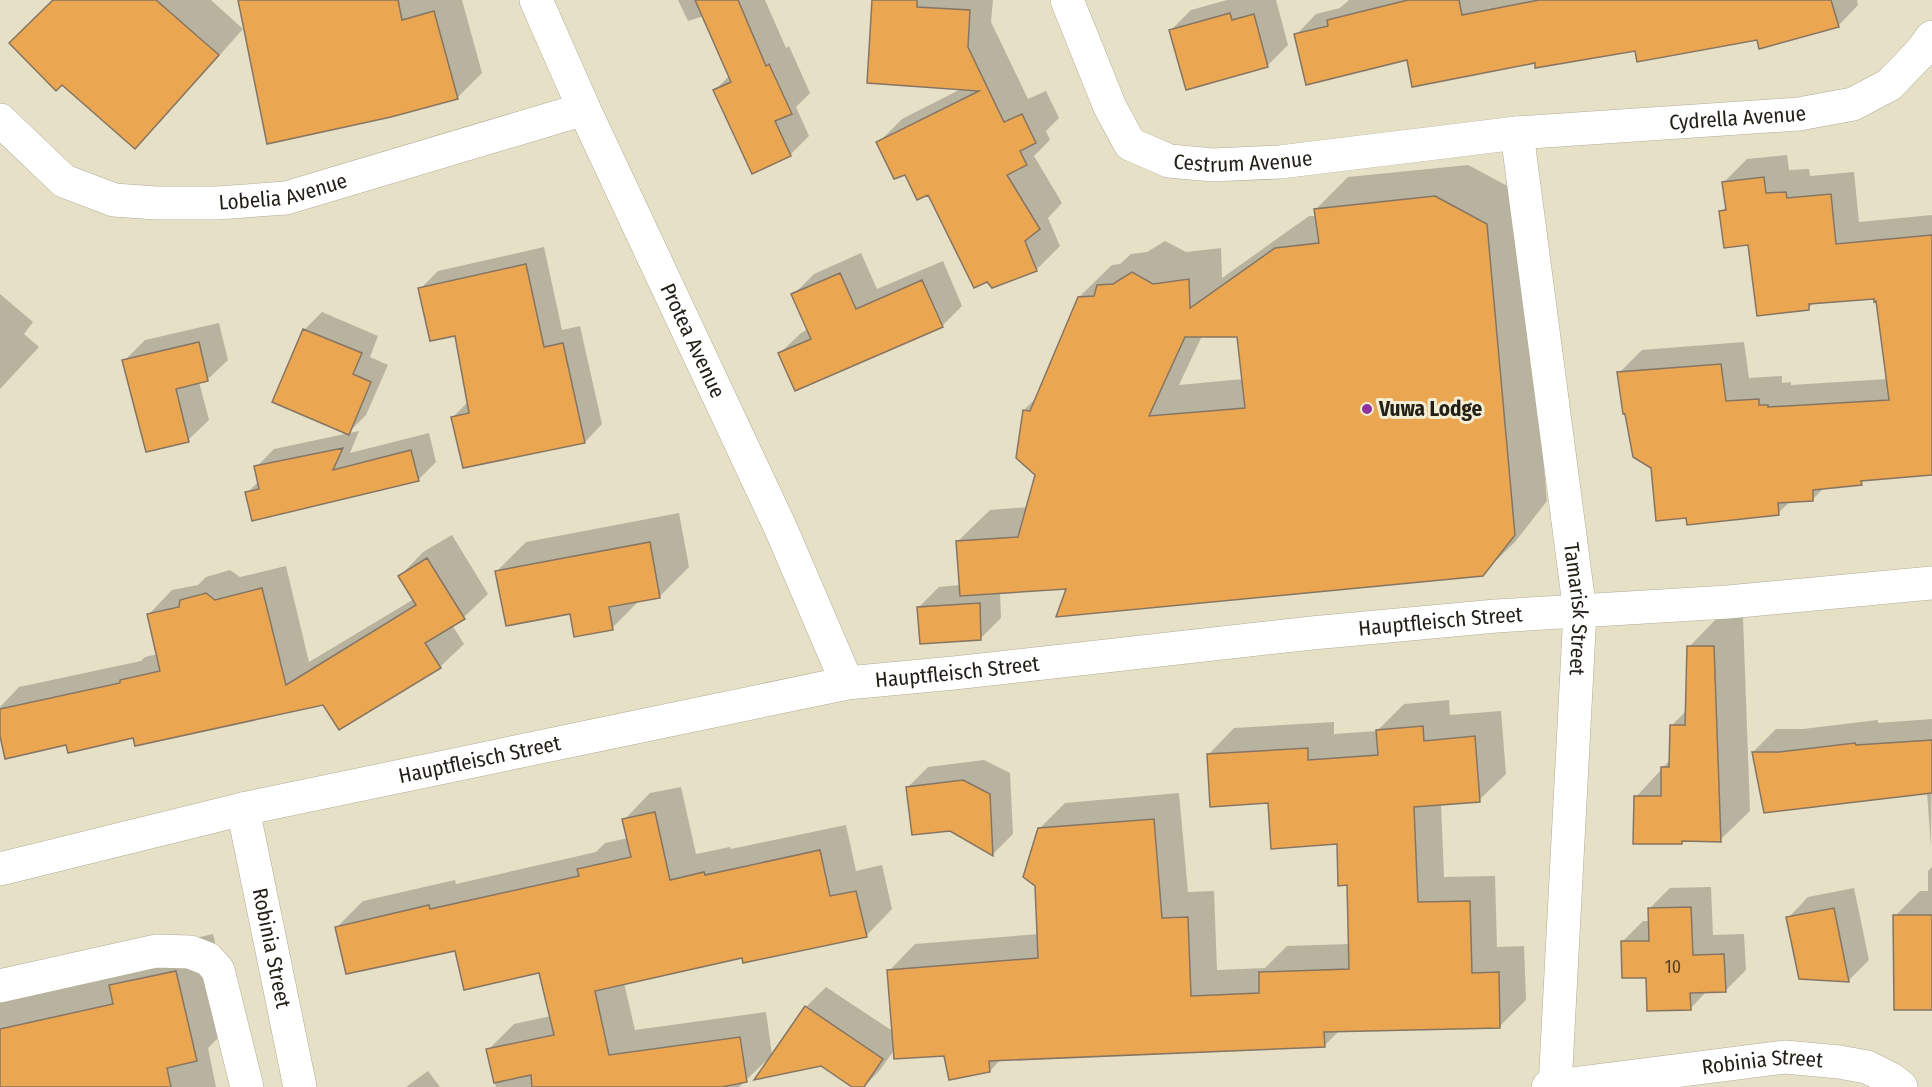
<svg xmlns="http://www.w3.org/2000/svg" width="1932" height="1087" viewBox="0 0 1932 1087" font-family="'Fira Sans Condensed',sans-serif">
  <rect width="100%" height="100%" fill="#e6e0c7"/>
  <path fill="#0003" fill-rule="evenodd" d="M 54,0 L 211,0 L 243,29 L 161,121 L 135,147 Z
    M 239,0 L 462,0 L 482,73 L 457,98 Z
    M 678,0 L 765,0 L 786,48 L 789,46 L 810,93 L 796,107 L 809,136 L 790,155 L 715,90 L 730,75 L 704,16 L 688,21 Z
    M 873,0 L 993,0 L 991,22 L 1028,99 L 1046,91 L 1059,118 L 1046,131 L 1050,140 L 1034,156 L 1062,203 L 1048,218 L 1060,246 L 1036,270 L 929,193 L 905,173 L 878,143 L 902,119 L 963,88 Z
    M 1227,0 L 1276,0 L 1288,45 L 1268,65 L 1187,88 L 1171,30 L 1191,10 Z
    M 1349,0 L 1857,0 L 1858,5 L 1838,26 L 1758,38 L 1637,49 L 1536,61 L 1408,59 L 1296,35 L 1316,14 L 1340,8 Z
    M 1787,155 L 1789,170 L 1809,169 L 1810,176 L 1854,172 L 1859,222 L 1932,215 L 1932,473 L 1865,479 L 1861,483 L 1825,487 L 1813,499 L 1791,501 L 1778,513 L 1687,516 L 1653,467 L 1619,373 L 1642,350 L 1744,342 L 1749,378 L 1782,376 L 1782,383 L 1791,382 L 1791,385 L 1888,379 L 1877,300 L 1875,297 L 1814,302 L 1808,309 L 1721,212 L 1727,206 L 1723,183 L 1747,159 Z
    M 1468,165 L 1519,192 L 1547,501 L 1515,542 L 1482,574 L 1068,587 L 1000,592 L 1001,618 L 981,638 L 919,607 L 939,587 L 960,585 L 957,542 L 990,510 L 1028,507 L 1037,475 L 1024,410 L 1037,397 L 1079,297 L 1112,265 L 1120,264 L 1131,254 L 1147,252 L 1165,241 L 1186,252 L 1221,248 L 1222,278 L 1309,216 L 1317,216 L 1316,209 L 1348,177 ZM 1202,336 L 1238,336 L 1243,379 L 1179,385 Z
    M 544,247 L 562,330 L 580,326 L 602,424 L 585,442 L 452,418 L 469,401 L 456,334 L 420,289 L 438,271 Z
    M 861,253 L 877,289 L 943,261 L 962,306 L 942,326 L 780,353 L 801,333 L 808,329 L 793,295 L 814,274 Z
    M 0,294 L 33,322 L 24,334 L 39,347 L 0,389 Z
    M 322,312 L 378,336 L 370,357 L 388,365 L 366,415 L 348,433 L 304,330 Z
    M 219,323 L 228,360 L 207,380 L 199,382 L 209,420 L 188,440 L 124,361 L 145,340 Z
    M 359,431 L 350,453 L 429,433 L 436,462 L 418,480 L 247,493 L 259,481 L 256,467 L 274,449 Z
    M 679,513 L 689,567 L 660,596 L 640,600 L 612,628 L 497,571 L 526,542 Z
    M 452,535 L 488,594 L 464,617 L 452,625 L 464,644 L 440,667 L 324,703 L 134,736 L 67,743 L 0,730 L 0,707 L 19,687 L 141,661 L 145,657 L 158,654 L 149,614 L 172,590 L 198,585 L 206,577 L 230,570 L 240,577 L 286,566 L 309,662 L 414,599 L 400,576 L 423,552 Z
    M 1718,617 L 1743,617 L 1750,811 L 1720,840 L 1685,840 L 1682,843 L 1636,797 L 1671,759 L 1671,726 L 1687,710 L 1689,647 Z
    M 1449,700 L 1450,715 L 1501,711 L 1506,774 L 1479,800 L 1441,803 L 1444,877 L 1495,876 L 1497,947 L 1524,946 L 1526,1000 L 1499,1027 L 1339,1031 L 1324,1046 L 1001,1059 L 990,1071 L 945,1054 L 895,1049 L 880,1070 L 864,1087 L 854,1087 L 806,1007 L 826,987 L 894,1032 L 889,971 L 915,944 L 1039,934 L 1039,829 L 1065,803 L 1179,793 L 1188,892 L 1214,891 L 1217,970 L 1265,968 L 1287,946 L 1350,944 L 1348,884 L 1338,843 L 1270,801 L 1208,755 L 1234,728 L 1334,722 L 1334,734 L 1377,731 L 1404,704 Z
    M 1932,719 L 1931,848 L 1927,792 L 1753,752 L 1776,729 L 1803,729 L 1878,720 L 1878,723 Z
    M 984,760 L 1010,773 L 1013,834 L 993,854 L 908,787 L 928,767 Z
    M 681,787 L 696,854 L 730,847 L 731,849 L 846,825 L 856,871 L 882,865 L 892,909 L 866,936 L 744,956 L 624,983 L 635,1030 L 766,1012 L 772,1055 L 739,1087 L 496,1087 L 488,1050 L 514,1024 L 551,1016 L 540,971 L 456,949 L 337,927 L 363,901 L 455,880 L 456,884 L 596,852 L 605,843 L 628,838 L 624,820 L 650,793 Z
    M 1932,867 L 1932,1008 L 1895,916 L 1920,891 L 1928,891 L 1928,871 Z
    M 1711,887 L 1713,935 L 1744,934 L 1746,970 L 1725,991 L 1707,991 L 1690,1009 L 1648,976 L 1622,942 L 1643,921 L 1650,921 L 1649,909 L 1670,888 Z
    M 1854,888 L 1869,960 L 1849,980 L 1800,978 L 1788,918 L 1808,897 Z
    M 213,934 L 233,1023 L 208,1048 L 216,1087 L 0,1087 L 0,1001 L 148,949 Z
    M 428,1071 L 440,1087 L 406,1087 Z"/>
  <path fill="#eba652" stroke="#867563" stroke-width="1.5" fill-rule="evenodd" d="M 53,0 L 156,0 L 219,55 L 135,149 L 62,85 L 56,91 L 9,43 Z
    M 238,0 L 398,0 L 402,20 L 434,11 L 458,99 L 391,117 L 267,144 Z
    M 695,0 L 738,0 L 766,66 L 769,64 L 792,114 L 775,121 L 791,156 L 752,174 L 713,90 L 731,82 Z
    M 872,0 L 917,0 L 917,7 L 970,10 L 968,47 L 1004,122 L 1022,114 L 1036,143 L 1020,151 L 1027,165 L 1007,175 L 1040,229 L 1025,241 L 1037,271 L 992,288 L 987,282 L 974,288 L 928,195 L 917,200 L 905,175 L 894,179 L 876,142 L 979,91 L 867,83 Z
    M 1408,0 L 1459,0 L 1462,15 L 1539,0 L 1831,0 L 1839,27 L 1759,49 L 1757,40 L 1637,62 L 1635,51 L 1535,68 L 1535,63 L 1412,87 L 1407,60 L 1306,85 L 1294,34 L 1328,26 L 1327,20 Z
    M 1230,13 L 1232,20 L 1254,14 L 1268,67 L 1186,90 L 1169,30 Z
    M 1764,177 L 1766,193 L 1786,192 L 1787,198 L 1831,194 L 1836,244 L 1932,235 L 1932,475 L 1861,481 L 1862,485 L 1813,490 L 1813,501 L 1778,503 L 1779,515 L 1687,525 L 1686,518 L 1656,521 L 1651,468 L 1633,457 L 1625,414 L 1623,414 L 1617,372 L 1721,364 L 1726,401 L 1759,399 L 1759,405 L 1768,405 L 1768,407 L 1889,400 L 1876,301 L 1874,302 L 1874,299 L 1809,304 L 1809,310 L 1757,316 L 1748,245 L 1724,248 L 1719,211 L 1726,210 L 1722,182 Z
    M 1435,196 L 1487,224 L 1515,535 L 1483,576 L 1056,617 L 1066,589 L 960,596 L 956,541 L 1018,537 L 1035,475 L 1016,458 L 1023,410 L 1030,411 L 1078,297 L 1094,296 L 1097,285 L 1113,284 L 1132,272 L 1153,284 L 1189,279 L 1190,308 L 1275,248 L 1319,243 L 1314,209 ZM 1185,337 L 1237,337 L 1245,408 L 1149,416 Z
    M 526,264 L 544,347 L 563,343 L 585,443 L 463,468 L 451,417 L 469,413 L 455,336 L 430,341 L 418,288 Z
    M 840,273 L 856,309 L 922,280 L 943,327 L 795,391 L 778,353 L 811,339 L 791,294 Z
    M 303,329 L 362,353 L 353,374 L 371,382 L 349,435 L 272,402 Z
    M 199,342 L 208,381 L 176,389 L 189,442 L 146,452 L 122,360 Z
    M 343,448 L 333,470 L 411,450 L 419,481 L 252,521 L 245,492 L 259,489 L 254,466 Z
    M 650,542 L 660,598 L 609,607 L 613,630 L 574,637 L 570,614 L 506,626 L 495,571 Z
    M 427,558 L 465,619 L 425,643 L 441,668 L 339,730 L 323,705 L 135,746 L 133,738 L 68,753 L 66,745 L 5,759 L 0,736 L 0,709 L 120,683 L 120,680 L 160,671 L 147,614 L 179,607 L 180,600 L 206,593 L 215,600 L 262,588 L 286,685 L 416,605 L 398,576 Z
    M 980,603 L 981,640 L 920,644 L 917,607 Z
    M 1687,646 L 1714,646 L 1721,842 L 1682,841 L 1682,844 L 1633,844 L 1634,796 L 1661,796 L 1661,767 L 1669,767 L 1670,725 L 1685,725 Z
    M 1423,726 L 1424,741 L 1475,736 L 1480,802 L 1414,807 L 1418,902 L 1470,901 L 1472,973 L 1499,972 L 1500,1028 L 1324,1032 L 1325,1047 L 989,1061 L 990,1072 L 949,1080 L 944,1056 L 894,1059 L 887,970 L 1038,958 L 1035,886 L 1023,877 L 1038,828 L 1154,819 L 1162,918 L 1188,917 L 1191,996 L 1259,993 L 1259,972 L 1349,969 L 1347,885 L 1338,886 L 1337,844 L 1271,849 L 1268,803 L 1210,807 L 1207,754 L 1308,748 L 1308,760 L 1378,755 L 1376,730 Z
    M 1932,740 L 1932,793 L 1764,813 L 1752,752 L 1779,752 L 1855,743 L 1856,745 Z
    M 963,780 L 990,794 L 993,856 L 950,831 L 912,835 L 906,787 Z
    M 655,812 L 670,880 L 704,872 L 705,875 L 820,850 L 830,896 L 856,891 L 867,937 L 743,963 L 742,958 L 595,991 L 609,1055 L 740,1037 L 747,1082 L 722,1087 L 532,1087 L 531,1075 L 494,1083 L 486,1049 L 554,1035 L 539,973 L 464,990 L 455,951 L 346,974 L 335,927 L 429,905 L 430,909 L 579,876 L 577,869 L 631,857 L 622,819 Z
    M 1691,907 L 1693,955 L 1724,954 L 1726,992 L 1690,993 L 1691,1010 L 1647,1011 L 1646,978 L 1622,978 L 1621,941 L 1649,941 L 1648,908 Z
    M 1834,908 L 1849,982 L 1799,979 L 1786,917 Z
    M 1893,915 L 1932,915 L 1932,1010 L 1894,1010 Z
    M 176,971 L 197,1061 L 167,1068 L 171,1087 L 0,1087 L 0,1029 L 113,1004 L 109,985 Z
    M 805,1006 L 883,1059 L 864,1087 L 852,1087 L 821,1066 L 754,1080 Z"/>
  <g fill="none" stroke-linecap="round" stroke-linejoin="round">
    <g stroke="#b1ac94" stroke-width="34">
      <g id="minor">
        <path id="s1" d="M 536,0 L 584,109 L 781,529 L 847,683"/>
        <path id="s2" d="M 1067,0 L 1110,107 L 1130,144 L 1169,161 L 1213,165 L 1280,162 L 1517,133 L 1799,114 L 1853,104 L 1889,85 L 1920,53 L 1932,37"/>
        <path id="s3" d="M 0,120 L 64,181 L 114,200 L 156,203 L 217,203 L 286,198 L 584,109"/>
        <path id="s4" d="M 1517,133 L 1580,612 L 1555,1087"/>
        <path id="s5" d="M 243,809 L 300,1087"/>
        <path id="s6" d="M 0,869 L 243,809 L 847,683 L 954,673 L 1312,633 L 1496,616 L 1728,602 L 1932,583"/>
        <path d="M 0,986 L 156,951 L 190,952 L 208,959 L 218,970 L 247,1087"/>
        <path id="s7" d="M 1548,1087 L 1785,1057 L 1839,1062 L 1867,1067 L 1891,1079 L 1901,1087"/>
      </g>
    </g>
    <use href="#minor" stroke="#fff" stroke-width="33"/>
  </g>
  <circle fill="#8d329e" stroke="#f3edd4" stroke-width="2" cx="1367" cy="409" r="6"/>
  <g text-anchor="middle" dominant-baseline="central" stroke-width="6" stroke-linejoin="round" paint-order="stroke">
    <g font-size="18" fill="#554226">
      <text x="1673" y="967">10</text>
    </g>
    <g font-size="21" fill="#232017" stroke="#f3edd4">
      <text stroke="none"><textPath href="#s2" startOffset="771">Cydrella Avenue</textPath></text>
      <text stroke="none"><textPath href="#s2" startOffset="274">Cestrum Avenue</textPath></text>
      <text stroke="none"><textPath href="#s3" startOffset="312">Lobelia Avenue</textPath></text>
      <text stroke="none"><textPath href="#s1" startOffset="375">Protea Avenue</textPath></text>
      <text stroke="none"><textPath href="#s4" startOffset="480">Tamarisk Street</textPath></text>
      <text stroke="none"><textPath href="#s6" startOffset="1464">Hauptfleisch Street</textPath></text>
      <text stroke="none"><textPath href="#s6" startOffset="978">Hauptfleisch Street</textPath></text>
      <text stroke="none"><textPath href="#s6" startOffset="492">Hauptfleisch Street</textPath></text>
      <text stroke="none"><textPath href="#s5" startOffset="142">Robinia Street</textPath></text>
      <text stroke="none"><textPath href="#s7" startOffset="216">Robinia Street</textPath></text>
    </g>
    <g font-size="21" font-weight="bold" fill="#232017" stroke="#f3edd4" text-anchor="start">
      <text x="1379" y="409">Vuwa Lodge</text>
    </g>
  </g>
</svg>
